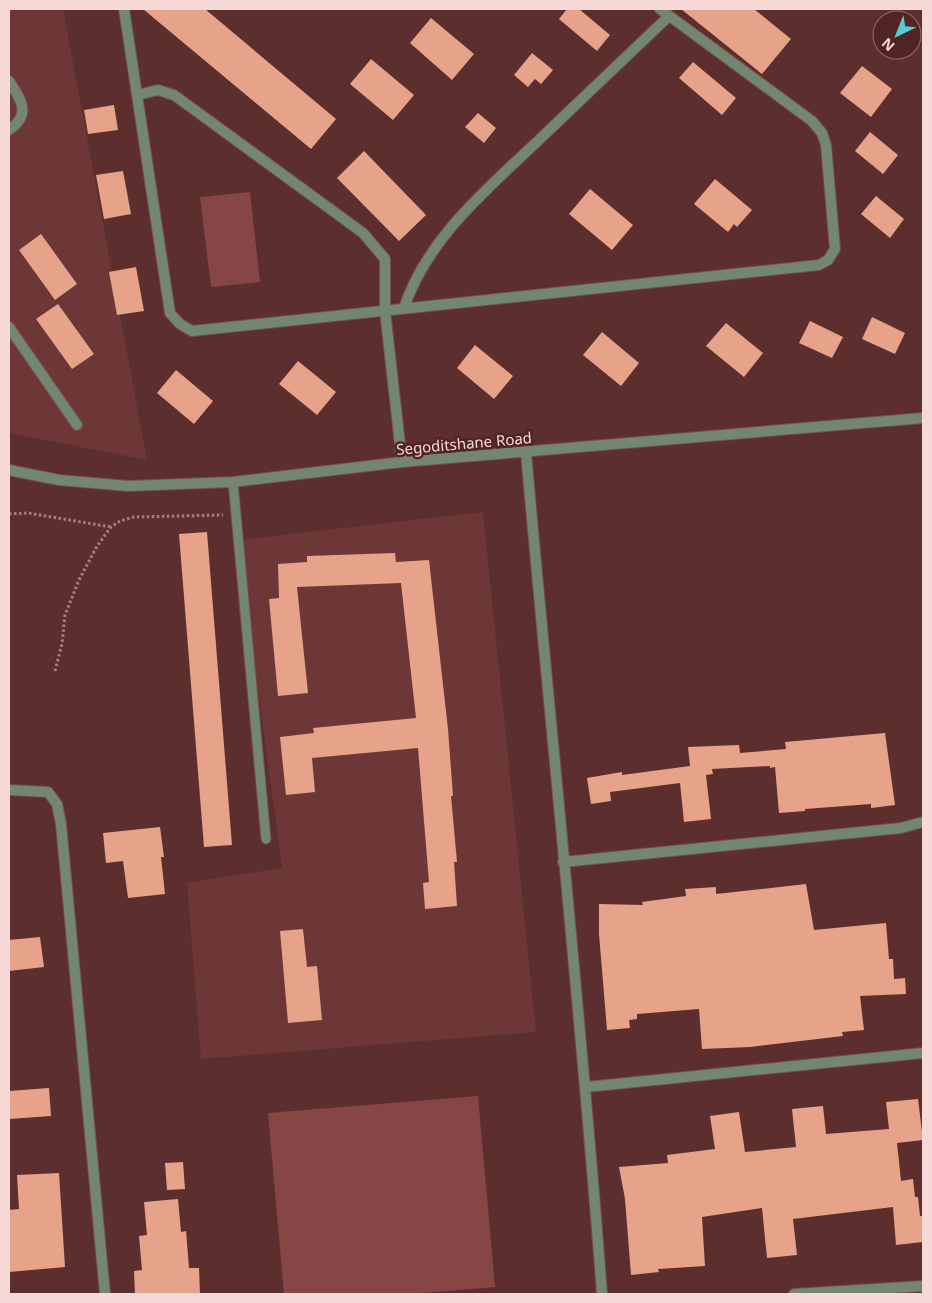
<svg xmlns="http://www.w3.org/2000/svg" width="932" height="1303" viewBox="0 0 932 1303" font-family="'Noto Sans',sans-serif">
  <rect width="100%" height="100%" fill="#5c2f2e"/>
  <path fill="#6c3736" d="M 9,9 L 63,9 L 147,460 L 9,433 Z
    M 483,512 L 536,1032 L 201,1059 L 187,883 L 282,868 L 238,540 Z"/>
  <path fill="#854645" d="M 250,192 L 260,282 L 211,287 L 200,197 Z
    M 478,1096 L 495,1287 L 410,1294 L 284,1294 L 268,1113 Z"/>
  <path fill="#e6a389" d="M 143,9 L 205,9 L 336,119 L 311,149 Z
    M 567,9 L 579,9 L 610,35 L 597,51 L 559,19 Z
    M 681,9 L 754,9 L 791,39 L 762,74 Z
    M 431,18 L 474,54 L 452,80 L 410,43 Z
    M 532,53 L 553,70 L 541,84 L 535,79 L 528,87 L 514,75 Z
    M 371,59 L 414,95 L 393,120 L 350,84 Z
    M 693,62 L 736,98 L 722,115 L 679,78 Z
    M 862,66 L 892,89 L 871,117 L 840,93 Z
    M 114,105 L 118,130 L 88,134 L 84,110 Z
    M 478,113 L 496,128 L 484,143 L 465,127 Z
    M 870,132 L 898,155 L 883,174 L 855,151 Z
    M 364,151 L 426,215 L 399,241 L 337,178 Z
    M 123,171 L 131,214 L 104,219 L 96,175 Z
    M 715,179 L 752,210 L 737,227 L 734,224 L 728,232 L 694,204 Z
    M 590,189 L 633,225 L 612,250 L 569,214 Z
    M 876,196 L 904,219 L 890,238 L 861,214 Z
    M 41,234 L 77,284 L 55,300 L 19,250 Z
    M 136,267 L 144,311 L 117,315 L 109,272 Z
    M 58,304 L 94,354 L 72,369 L 36,319 Z
    M 872,317 L 905,333 L 895,354 L 862,339 Z
    M 810,321 L 843,337 L 832,358 L 799,343 Z
    M 726,323 L 763,353 L 744,377 L 706,346 Z
    M 602,332 L 639,363 L 621,386 L 583,355 Z
    M 475,345 L 513,376 L 494,399 L 457,368 Z
    M 298,361 L 336,392 L 317,415 L 279,384 Z
    M 176,370 L 213,401 L 194,424 L 157,393 Z
    M 207,532 L 232,845 L 204,847 L 179,534 Z
    M 395,553 L 396,562 L 429,560 L 448,729 L 453,796 L 451,796 L 457,862 L 454,862 L 457,906 L 425,909 L 423,883 L 429,882 L 418,748 L 312,758 L 315,792 L 286,795 L 280,737 L 314,733 L 313,728 L 416,718 L 401,583 L 297,587 L 308,693 L 278,696 L 269,599 L 279,598 L 278,564 L 307,562 L 307,556 Z
    M 885,733 L 895,805 L 871,808 L 871,804 L 805,809 L 805,811 L 779,813 L 775,767 L 770,768 L 770,766 L 712,769 L 713,774 L 706,775 L 711,819 L 684,822 L 680,783 L 610,792 L 611,801 L 591,804 L 587,778 L 622,772 L 622,775 L 690,766 L 688,747 L 739,745 L 740,753 L 786,749 L 785,742 Z
    M 160,827 L 164,857 L 161,857 L 165,894 L 128,898 L 123,861 L 106,863 L 103,833 Z
    M 806,884 L 814,930 L 886,923 L 889,959 L 893,959 L 894,979 L 905,978 L 906,994 L 860,996 L 864,1030 L 842,1032 L 843,1036 L 750,1047 L 702,1049 L 699,1009 L 637,1014 L 637,1019 L 629,1020 L 630,1028 L 607,1030 L 599,934 L 599,904 L 643,905 L 642,902 L 686,896 L 685,889 L 716,887 L 716,894 Z
    M 303,929 L 307,967 L 317,966 L 322,1020 L 288,1023 L 280,931 Z
    M 40,937 L 44,967 L 9,971 L 9,940 Z
    M 49,1088 L 51,1116 L 9,1119 L 9,1091 Z
    M 918,1099 L 923,1140 L 897,1143 L 901,1181 L 913,1179 L 915,1197 L 918,1197 L 920,1216 L 923,1216 L 923,1242 L 896,1245 L 893,1207 L 793,1219 L 797,1255 L 767,1258 L 762,1208 L 702,1217 L 705,1266 L 658,1269 L 659,1272 L 631,1275 L 625,1199 L 619,1167 L 668,1163 L 667,1155 L 715,1149 L 710,1116 L 739,1112 L 745,1152 L 796,1147 L 792,1109 L 823,1106 L 826,1134 L 889,1129 L 886,1102 Z
    M 183,1162 L 185,1189 L 167,1190 L 165,1163 Z
    M 59,1173 L 65,1267 L 9,1272 L 9,1210 L 19,1209 L 17,1175 Z
    M 178,1199 L 181,1232 L 186,1231 L 189,1268 L 199,1268 L 200,1294 L 135,1294 L 134,1271 L 142,1270 L 139,1236 L 147,1235 L 144,1202 Z"/>
  <g fill="none" stroke-linecap="round" stroke-linejoin="round">
    <g stroke="#784d4c" stroke-width="11">
      <path id="service" d="M 233,482 L 266,839"/>
    </g>
    <g stroke="#784d4c" stroke-width="12">
      <path id="minor" d="M 124,9 L 170,313 L 180,324 L 192,331 L 819,265 L 828,260 L 835,249 L 826,145 L 822,133 L 812,121 L 660,9
        M 9,81 C 21,100 32,114 9,130
        M 137,95 L 158,90 L 174,95 L 363,233 L 385,259 L 385,311 L 402,462
        M 404,308 C 428,236 490,187 543,136 C 585,96 627,56 669,16
        M 9,327 L 77,425
        M 526,453 C 551,734 581,1014 602,1294
        M 9,790 L 48,792 L 57,804 L 61,824 L 105,1294
        M 563,862 L 901,828 L 923,822
        M 586,1087 L 923,1053
        M 794,1294 L 923,1286"/>
    </g>
    <g stroke="#784d4c" stroke-width="12">
      <path id="tertiary" d="M 9,470 L 59,480 L 128,486 L 233,482 L 402,462 L 923,418"/>
    </g>
    <path stroke="#a57f7e" stroke-width="3" stroke-dasharray="2.5 2.5" stroke-linecap="butt" d="M 9,514 L 28,513 L 111,527
      M 55,671 L 62,644 L 65,615 L 79,580 L 97,546 L 111,527 L 120,521 L 134,517 L 223,515"/>
    <use href="#service" stroke="#738670" stroke-width="9"/>
    <use href="#minor" stroke="#738670" stroke-width="10"/>
    <use href="#tertiary" stroke="#738670" stroke-width="10"/>
  </g>
  <g text-anchor="middle" dominant-baseline="central" stroke-width="5" stroke-linejoin="round" paint-order="stroke">
    <g font-size="15" fill="#f6d8d6" stroke="#512424">
      <text transform="translate(464 443) rotate(-5)">Segoditshane Road</text>
    </g>
  </g>
  <rect width="932" height="1303" fill="none" stroke="#f6d8d6" stroke-width="20"/>
  <g transform="translate(897 35) rotate(223)"><circle r="24" fill="#512424" stroke="#936c6b"/>
  <path d="M0-4L9 19L0 12L-9 19Z" fill="#51ccd5"/>
  <text y="-8" font-size="14" font-weight="bold" text-anchor="middle" fill="#f6d8d6">N</text>
  </g>
</svg>
